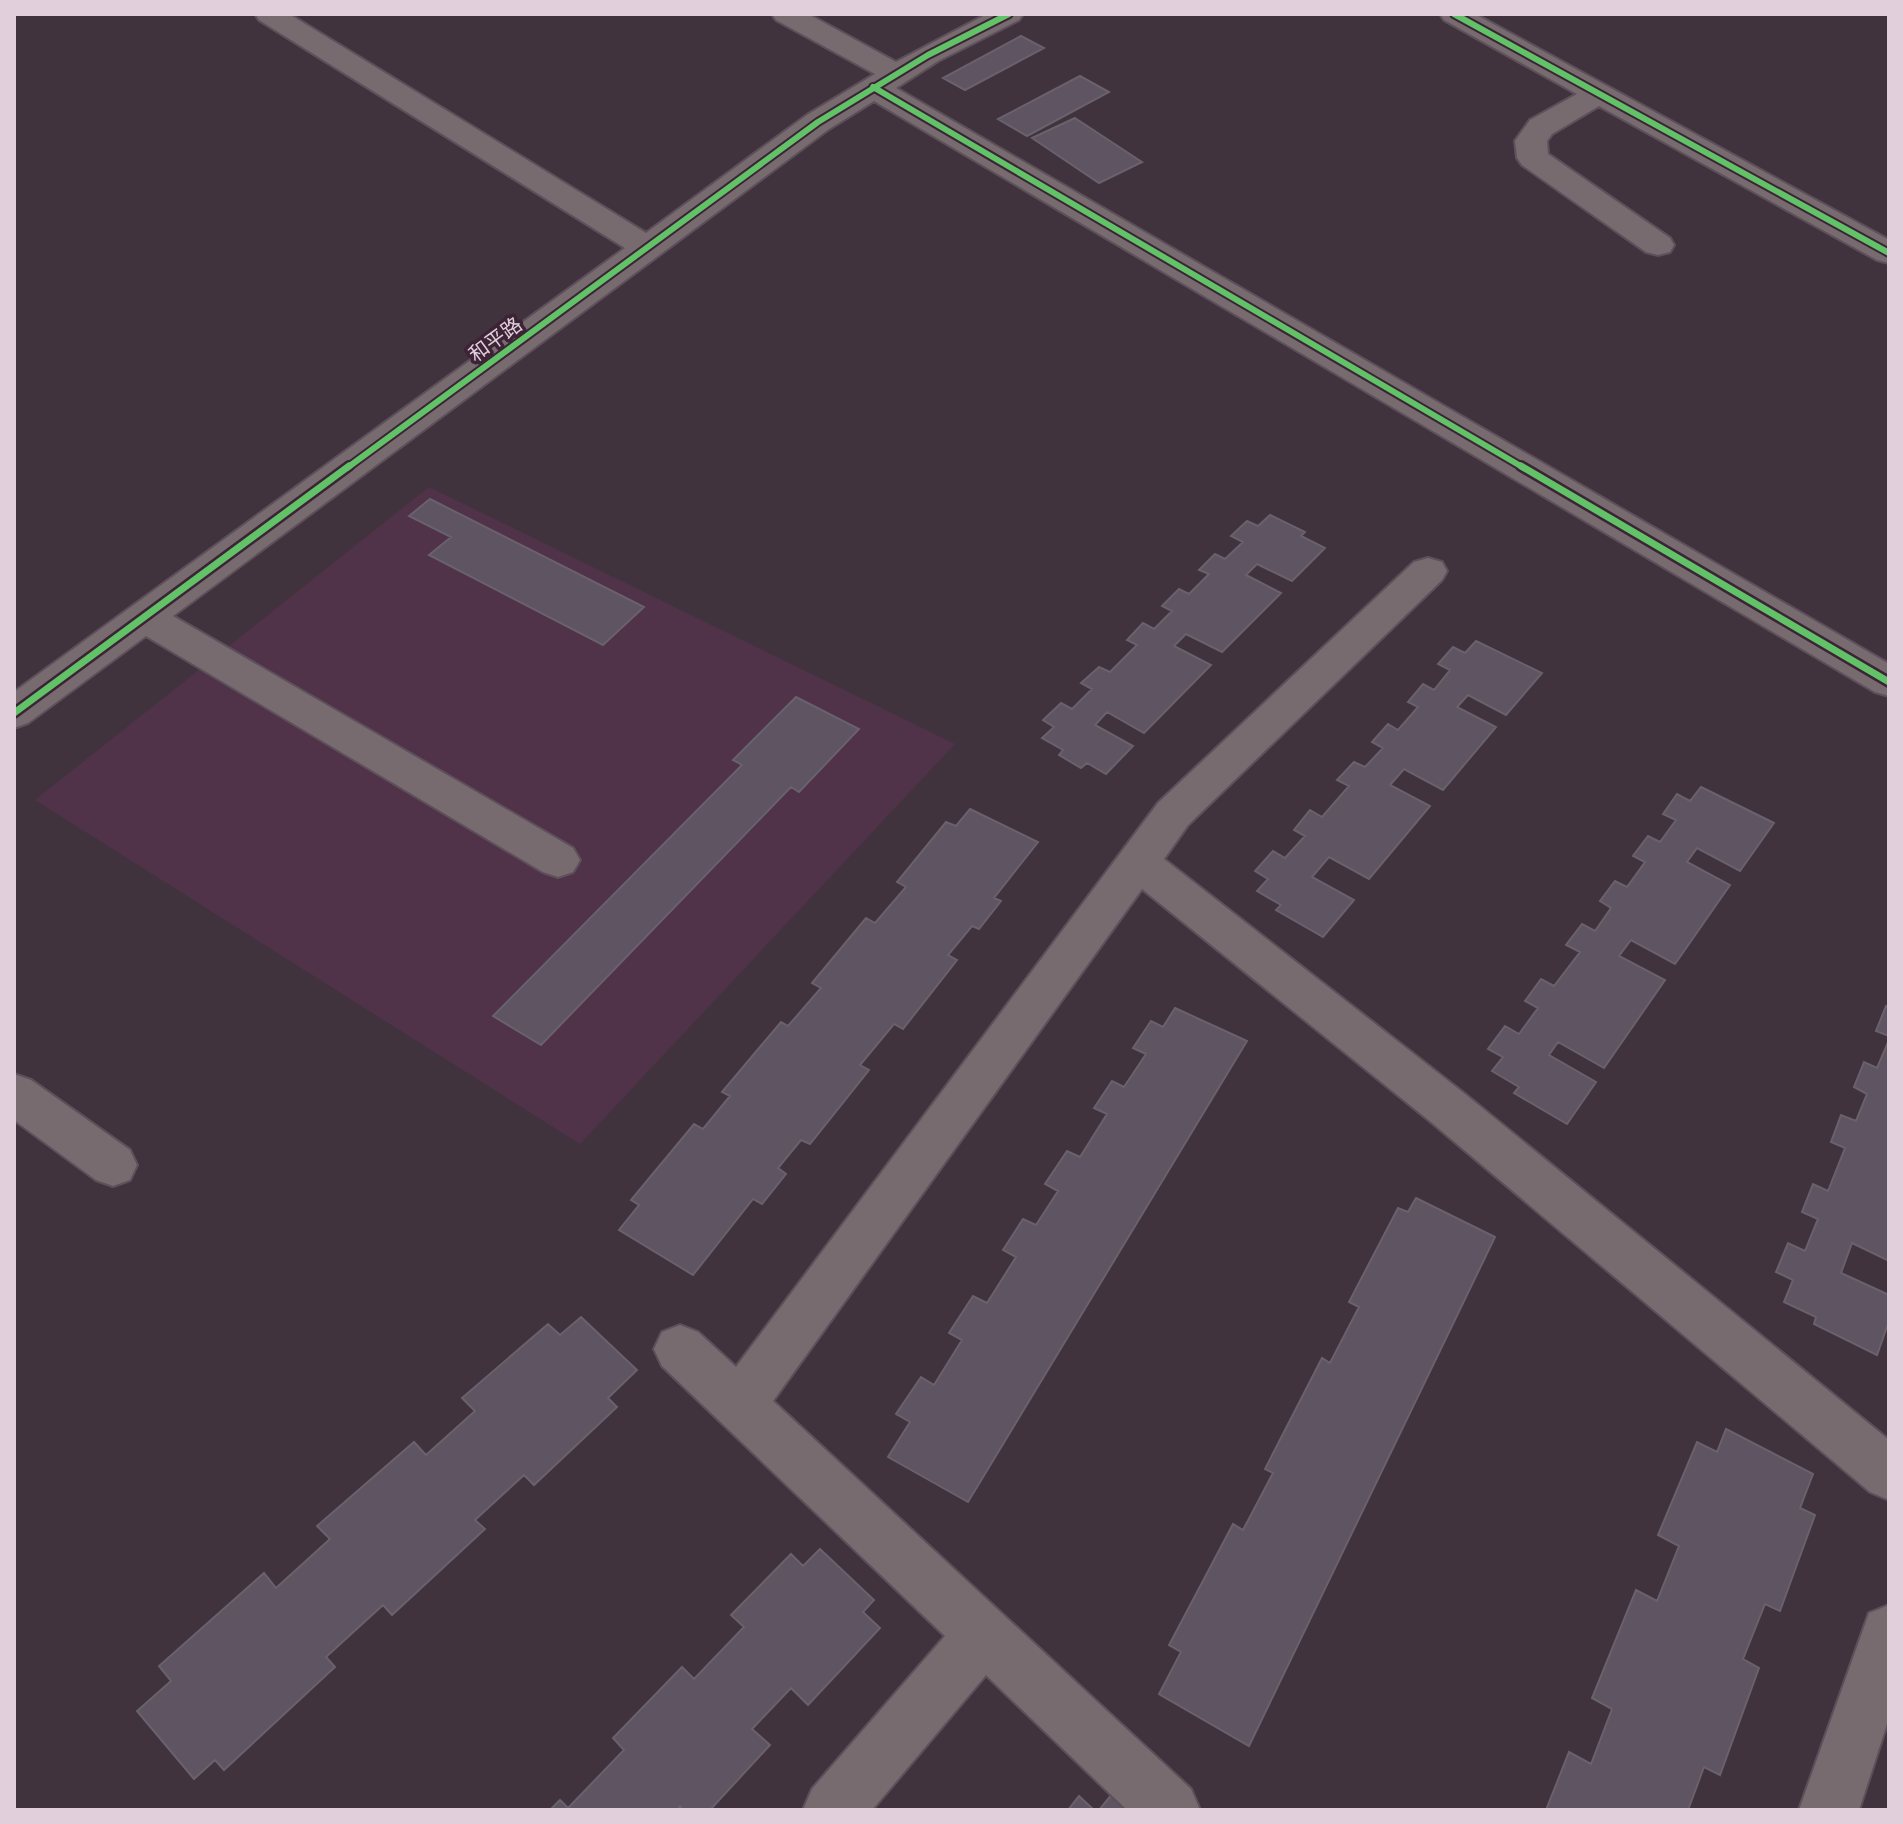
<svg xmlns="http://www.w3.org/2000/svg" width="1903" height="1824" viewBox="0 0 1903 1824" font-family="Quicksand,'Noto Sans SC',sans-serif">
  <rect width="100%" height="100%" fill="#41333e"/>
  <path fill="#503249" d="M 429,487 L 955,744 L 580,1144 L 35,800 Z"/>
  <path fill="#5e5462" stroke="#69616c" stroke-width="2" d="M 1021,36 L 1044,48 L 965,90 L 943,78 Z
    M 1080,76 L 1109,92 L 1027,136 L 998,119 Z
    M 1075,118 L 1142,162 L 1099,183 L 1032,138 Z
    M 430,499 L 644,607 L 603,645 L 429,555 L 451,537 L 409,516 Z
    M 1270,515 L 1305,532 L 1301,536 L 1325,548 L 1292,581 L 1257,564 L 1246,575 L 1281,593 L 1222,652 L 1186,634 L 1174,646 L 1211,665 L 1144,733 L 1107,712 L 1095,725 L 1133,746 L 1106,774 L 1087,763 L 1081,768 L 1059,755 L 1063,750 L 1042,738 L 1054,727 L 1043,720 L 1061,703 L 1072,709 L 1092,689 L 1081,683 L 1099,667 L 1110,672 L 1137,645 L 1127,640 L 1143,623 L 1154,629 L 1172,611 L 1162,606 L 1179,589 L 1189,594 L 1209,574 L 1199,570 L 1215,554 L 1225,559 L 1243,542 L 1231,536 L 1247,521 L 1258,526 Z
    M 1476,641 L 1542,673 L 1506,715 L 1468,695 L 1457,707 L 1496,727 L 1443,790 L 1404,769 L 1390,785 L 1430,806 L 1369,879 L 1329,857 L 1312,877 L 1354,900 L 1323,937 L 1276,910 L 1281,905 L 1257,891 L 1268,879 L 1255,871 L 1273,851 L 1285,858 L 1305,836 L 1294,830 L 1310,810 L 1322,817 L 1349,786 L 1337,780 L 1354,762 L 1365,767 L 1383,748 L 1372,742 L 1388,724 L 1398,730 L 1418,707 L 1408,702 L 1423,684 L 1434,690 L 1450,670 L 1438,664 L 1453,647 L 1465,653 Z
    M 796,697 L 859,729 L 799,792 L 791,787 L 541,1045 L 493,1016 L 742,765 L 733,760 Z
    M 1701,787 L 1774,823 L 1740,871 L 1697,848 L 1687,862 L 1730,885 L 1675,964 L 1631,940 L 1619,956 L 1665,980 L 1604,1068 L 1558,1042 L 1549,1055 L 1596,1082 L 1567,1124 L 1514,1093 L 1519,1087 L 1492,1071 L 1503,1057 L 1488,1049 L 1505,1026 L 1519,1034 L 1538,1008 L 1525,1001 L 1541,979 L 1554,986 L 1580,952 L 1566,945 L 1582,924 L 1595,931 L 1611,908 L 1600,901 L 1615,881 L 1627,887 L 1645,862 L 1633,856 L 1648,836 L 1660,842 L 1676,820 L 1663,814 L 1677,794 L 1690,801 Z
    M 970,809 L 1038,842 L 994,898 L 1001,901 L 979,929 L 972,926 L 948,955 L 957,960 L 903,1029 L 894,1024 L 860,1065 L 869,1070 L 810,1144 L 801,1140 L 778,1168 L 786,1174 L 762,1204 L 753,1199 L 693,1275 L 619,1230 L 639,1205 L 631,1200 L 694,1124 L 703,1129 L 730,1096 L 722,1092 L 781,1022 L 788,1026 L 821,988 L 812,983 L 866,918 L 875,923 L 906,887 L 897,882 L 946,822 L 956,826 Z
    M 1886,1006 L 1889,1008 L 1889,1036 L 1876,1031 Z
    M 1175,1008 L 1247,1041 L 968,1502 L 888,1457 L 910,1422 L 896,1414 L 921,1377 L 934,1385 L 962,1340 L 949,1333 L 973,1296 L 987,1303 L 1016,1257 L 1003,1250 L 1023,1219 L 1036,1225 L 1058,1191 L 1045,1184 L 1067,1151 L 1080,1157 L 1107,1114 L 1094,1108 L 1112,1081 L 1124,1087 L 1146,1054 L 1133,1048 L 1151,1021 L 1163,1027 Z
    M 1889,1040 L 1889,1261 L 1852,1243 L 1841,1273 L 1889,1295 L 1889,1321 L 1877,1355 L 1814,1324 L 1816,1317 L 1784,1302 L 1793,1280 L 1776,1272 L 1788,1243 L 1805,1251 L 1818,1219 L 1802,1212 L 1813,1184 L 1828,1191 L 1845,1148 L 1831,1142 L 1841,1115 L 1856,1121 L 1867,1094 L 1854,1087 L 1864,1062 L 1877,1068 Z
    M 1416,1198 L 1495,1237 L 1249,1746 L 1159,1694 L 1181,1652 L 1169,1645 L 1233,1524 L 1243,1530 L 1273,1473 L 1265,1469 L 1322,1358 L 1330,1363 L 1359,1307 L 1349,1302 L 1398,1208 L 1408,1212 Z
    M 581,1317 L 637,1370 L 608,1398 L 617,1407 L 534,1485 L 524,1475 L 475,1520 L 485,1529 L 392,1615 L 383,1605 L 326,1657 L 335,1667 L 224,1770 L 215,1760 L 194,1779 L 137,1711 L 171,1681 L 159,1666 L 264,1573 L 276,1588 L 330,1539 L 317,1526 L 414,1442 L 426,1455 L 475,1411 L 462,1398 L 548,1324 L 560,1335 Z
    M 1726,1429 L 1813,1474 L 1800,1508 L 1815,1515 L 1780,1611 L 1765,1604 L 1743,1659 L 1759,1668 L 1720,1775 L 1704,1767 L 1688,1810 L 1546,1810 L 1569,1752 L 1591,1764 L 1612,1709 L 1592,1698 L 1636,1590 L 1657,1601 L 1679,1546 L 1658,1535 L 1697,1442 L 1717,1452 Z
    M 820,1549 L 874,1600 L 863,1612 L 880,1628 L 808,1705 L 791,1688 L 752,1729 L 770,1745 L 710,1810 L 683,1810 L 680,1806 L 677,1810 L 550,1810 L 560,1800 L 568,1808 L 624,1750 L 613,1738 L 682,1667 L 694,1679 L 744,1627 L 731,1615 L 791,1554 L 803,1566 Z
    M 1117,1788 L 1141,1810 L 1099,1810 Z
    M 1079,1796 L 1094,1810 L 1068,1810 Z"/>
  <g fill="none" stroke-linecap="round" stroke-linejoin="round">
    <g stroke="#5d505a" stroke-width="4">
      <path id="minor" d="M 255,14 L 289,14 L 646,233 L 807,115 L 875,74 L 776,20 L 772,14 L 808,14 L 896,62 L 987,14 L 1023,14 L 1019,20 L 938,61 L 896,88 L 1889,664 L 1889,696 L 1875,692 L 874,101 L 829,129 L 173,616 L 573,848 L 580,860 L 573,872 L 558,877 L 543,872 L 146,636 L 28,723 L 14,728 L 14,692 L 625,248 L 259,20 Z
        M 1440,14 L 1475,14 L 1889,240 L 1889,263 L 1877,260 L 1599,106 L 1552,134 L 1547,141 L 1548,154 L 1670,238 L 1674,245 L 1670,252 L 1658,255 L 1646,252 L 1522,165 L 1517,158 L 1515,141 L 1530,120 L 1577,94 L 1444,20 Z
        M 1428,558 L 1442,562 L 1447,571 L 1442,580 L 1188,825 L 1164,859 L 1465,1094 L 1889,1440 L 1889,1500 L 1870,1492 L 1431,1122 L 1142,889 L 773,1401 L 1191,1789 L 1200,1810 L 1127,1810 L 986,1675 L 872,1810 L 803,1810 L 812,1789 L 945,1636 L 662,1366 L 654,1349 L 662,1332 L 680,1325 L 698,1332 L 736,1367 L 1158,803 L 1414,562 Z
        M 14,1074 L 31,1080 L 130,1150 L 137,1165 L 130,1180 L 113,1186 L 96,1180 L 14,1120 Z
        M 1889,1605 L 1889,1718 L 1859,1810 L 1799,1810 L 1869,1613 Z"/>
    </g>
    <use href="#minor" fill="#776b70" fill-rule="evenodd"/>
    <g stroke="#3c2336" stroke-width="10">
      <path id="cycleway-far1" d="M 1454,14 L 1889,253
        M 873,87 L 1524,468
        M 347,468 L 818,122 L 928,55 L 1009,14"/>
    </g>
    <g stroke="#3c2336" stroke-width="12">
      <path id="cycleway" d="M 1521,466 L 1889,682
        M 14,713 L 349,466"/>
    </g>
    <use href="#cycleway-far1" stroke="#61c268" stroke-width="6"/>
    <use href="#cycleway" stroke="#61c268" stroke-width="7"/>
  </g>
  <g text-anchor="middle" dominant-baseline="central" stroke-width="7" stroke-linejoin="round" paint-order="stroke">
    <g font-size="20" fill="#e1d0dc" stroke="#3c2336">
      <text transform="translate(495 339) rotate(-36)">和平路</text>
    </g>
  </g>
  <rect width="1903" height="1824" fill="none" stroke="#e1d0dc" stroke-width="32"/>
</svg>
